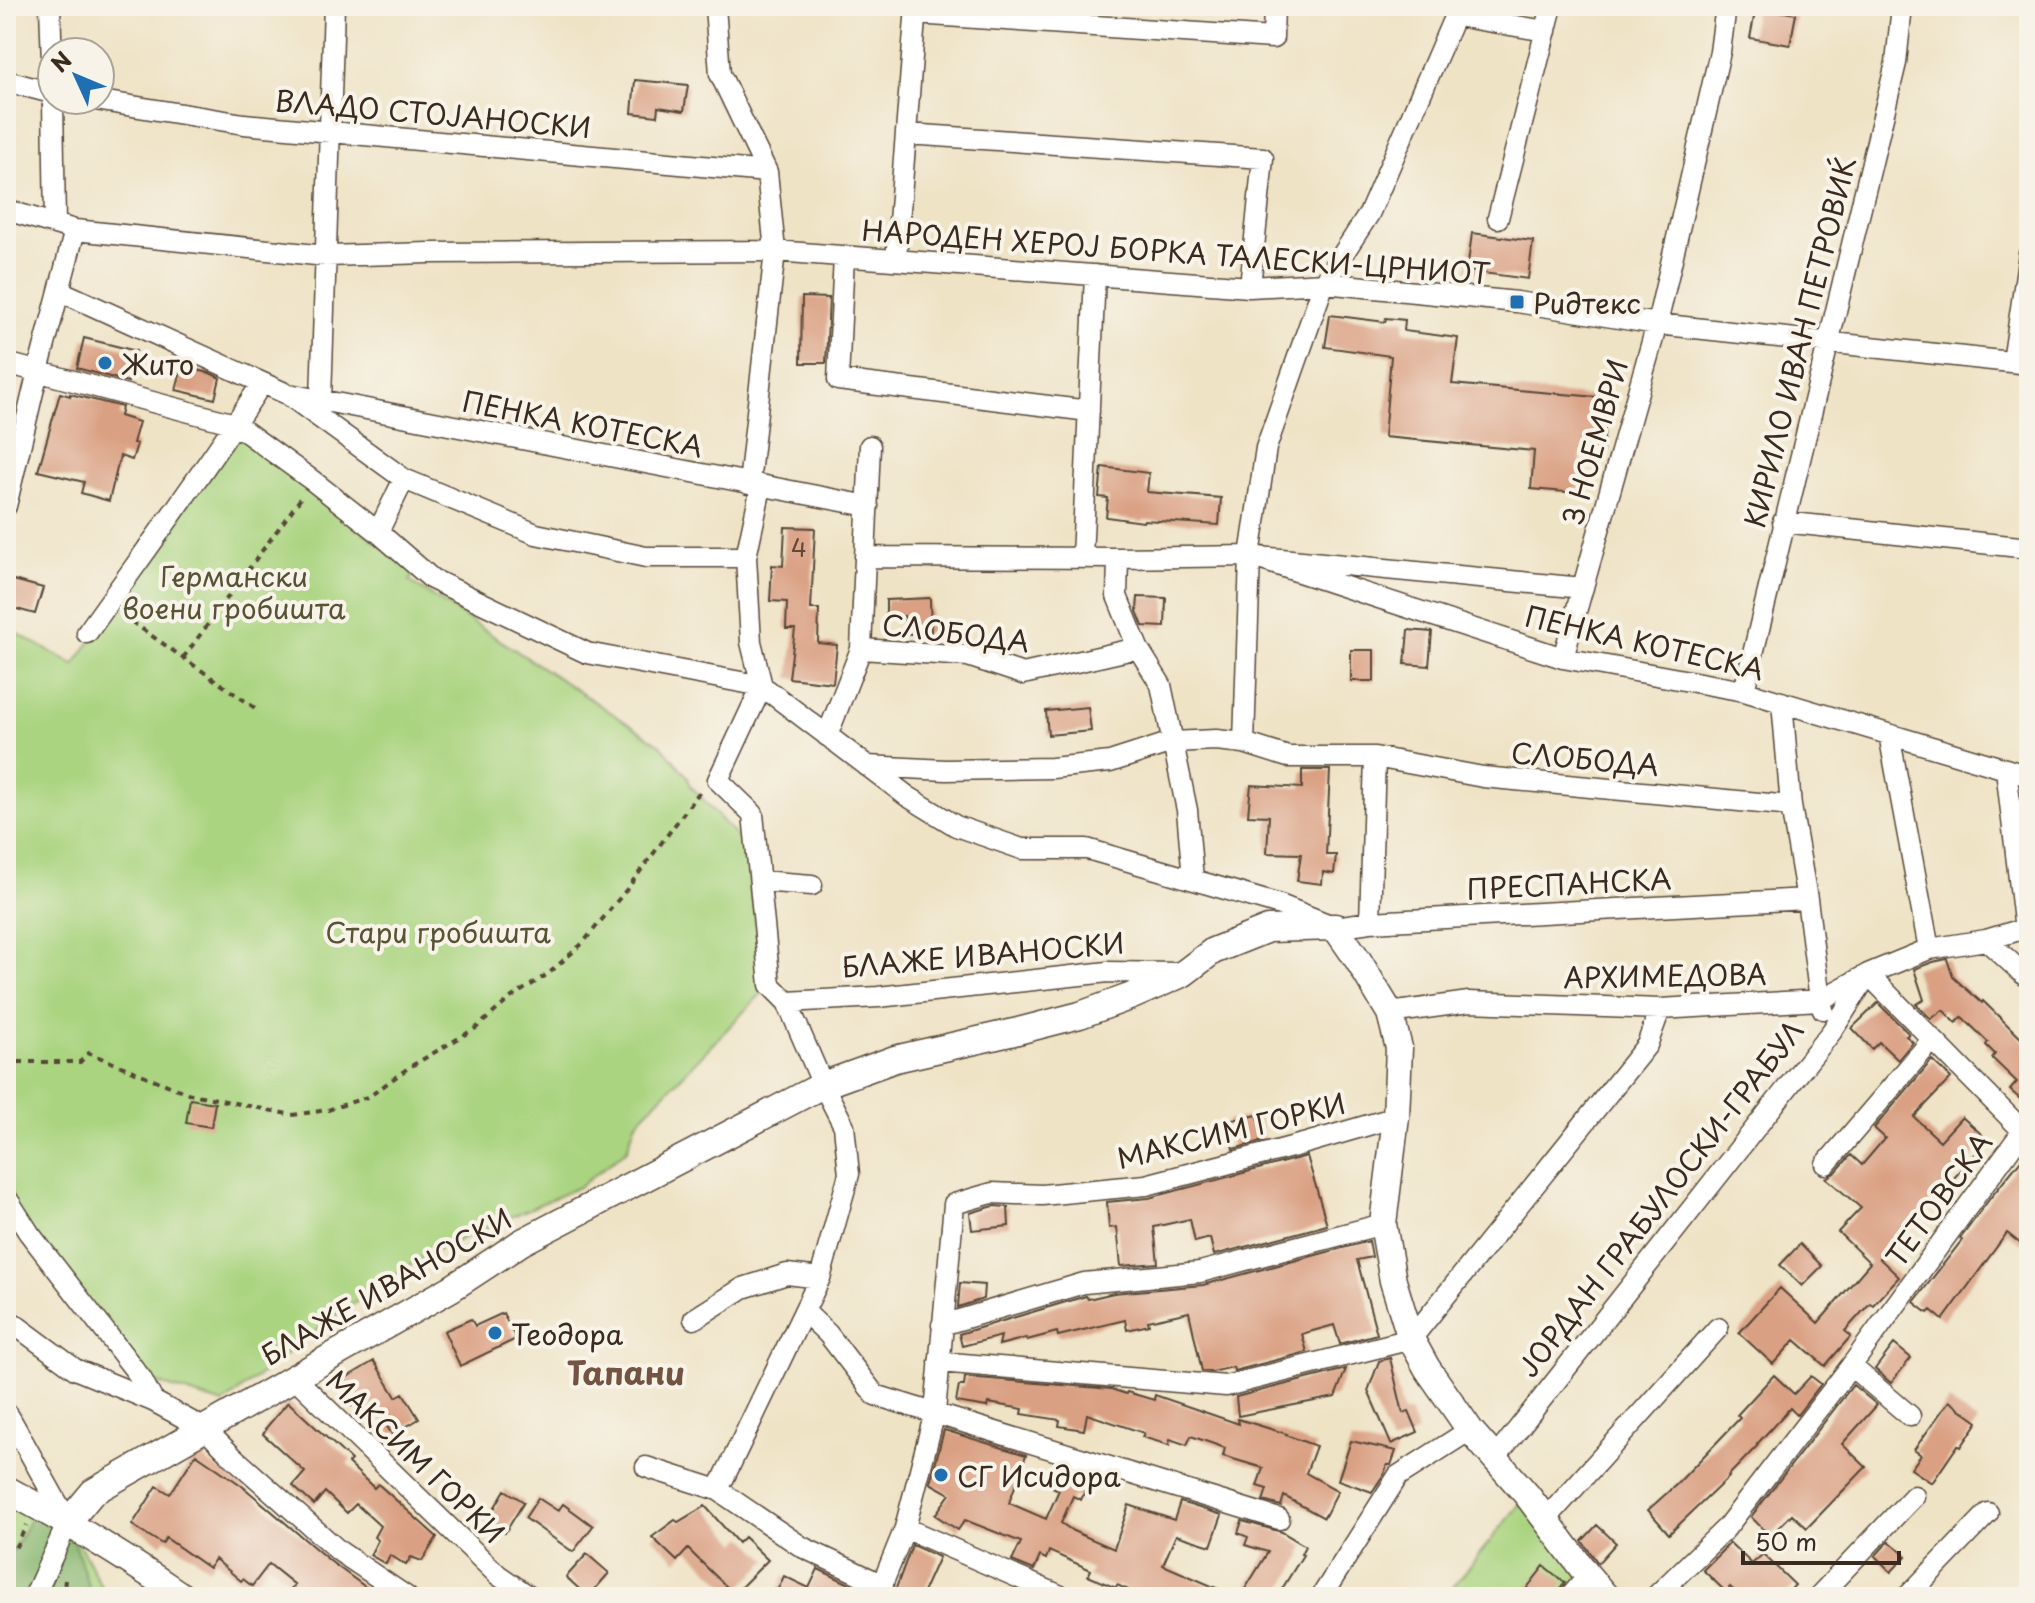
<svg xmlns="http://www.w3.org/2000/svg" width="2035" height="1603" viewBox="0 0 2035 1603" font-family="'Playpen Sans',sans-serif">
  <rect width="100%" height="100%" fill="#f7f3e8"/>
  <filter id="ink" filterUnits="userSpaceOnUse"><feTurbulence type="fractalNoise" baseFrequency=".0125" numOctaves="2"/><feDisplacementMap in="SourceGraphic" scale="16" xChannelSelector="R" yChannelSelector="G"/><feConvolveMatrix kernelMatrix="1 2 1 2 8 2 1 2 1" color-interpolation-filters="sRGB"/></filter>
  <filter id="wash" filterUnits="userSpaceOnUse"><feTurbulence type="fractalNoise" baseFrequency=".006" numOctaves="4" result="noise"/><feDisplacementMap in="SourceGraphic" scale="32" xChannelSelector="R" yChannelSelector="G"/><feGaussianBlur stdDeviation="1.8" result="paint"/><feColorMatrix in="noise" values="0 0 0 0 0 0 0 0 0 0 0 0 0 0 0 0 0 1.4 0 .05"/><feComposite in="paint" operator="in"/></filter>
  <g filter="url(#wash)">
    <rect width="100%" height="100%" fill="#efe3c6"/>
    <path fill="#aad480" stroke="#727f4f" stroke-width="2" d="M 237,432 L 415,573 L 409,581 L 661,745 L 688,777 L 690,785 L 746,847 L 764,991 L 635,1124 L 627,1150 L 579,1187 L 427,1254 L 334,1317 L 223,1404 L 141,1378 L 6,1197 L 6,627 L 74,665 Z
      M 6,1489 L 68,1522 L 101,1586 L 115,1597 L 6,1597 Z
      M 1527,1495 L 1588,1576 L 1570,1597 L 1445,1597 Z"/>
    <path fill="#87b66e" stroke="#617046" stroke-width="2" d="M 37,1506 L 68,1522 L 92,1597 L 6,1597 L 6,1554 L 14,1550 Z"/>
    <g id="blocks">
      <path fill="#daa083" d="M 1756,7 L 1796,14 L 1790,45 L 1750,38 Z
        M 635,80 L 688,85 L 684,111 L 658,107 L 657,116 L 632,113 Z
        M 1472,233 L 1533,241 L 1528,279 L 1467,271 Z
        M 802,297 L 829,298 L 826,363 L 801,363 Z
        M 1330,315 L 1385,322 L 1386,318 L 1405,320 L 1404,331 L 1458,338 L 1452,384 L 1608,398 L 1602,457 L 1581,455 L 1578,493 L 1531,489 L 1534,451 L 1384,437 L 1391,356 L 1325,347 Z
        M 84,338 L 136,351 L 128,382 L 77,368 Z
        M 182,367 L 210,373 L 220,378 L 215,399 L 176,390 Z
        M 60,393 L 70,396 L 70,394 L 122,407 L 120,416 L 139,422 L 133,443 L 137,444 L 132,460 L 120,456 L 109,501 L 81,493 L 84,482 L 38,471 Z
        M 1102,467 L 1149,473 L 1147,492 L 1221,498 L 1219,525 L 1144,520 L 1143,522 L 1106,517 L 1108,498 L 1099,497 Z
        M 785,527 L 815,528 L 811,609 L 819,609 L 818,643 L 837,645 L 833,683 L 789,678 L 795,629 L 786,629 L 787,602 L 770,601 L 772,565 L 783,566 Z
        M 6,578 L 43,588 L 35,614 L 6,606 Z
        M 1138,597 L 1166,598 L 1165,627 L 1143,626 L 1137,611 Z
        M 930,598 L 931,633 L 905,634 L 904,616 L 886,616 L 886,600 Z
        M 1408,630 L 1432,632 L 1429,666 L 1405,664 Z
        M 1351,650 L 1374,650 L 1374,681 L 1351,681 Z
        M 1088,707 L 1091,731 L 1048,735 L 1046,711 Z
        M 1302,770 L 1330,770 L 1326,855 L 1336,855 L 1334,874 L 1323,872 L 1322,884 L 1297,881 L 1301,854 L 1267,853 L 1269,816 L 1248,815 L 1251,785 L 1302,788 Z
        M 1947,959 L 1953,977 L 1982,1003 L 1983,1001 L 2029,1046 L 2029,1107 L 2010,1090 L 2017,1082 L 1992,1058 L 1995,1054 L 1986,1045 L 1988,1042 L 1962,1017 L 1956,1023 L 1943,1010 L 1931,1019 L 1916,1004 L 1924,1000 L 1914,969 L 1933,962 Z
        M 1878,1003 L 1909,1034 L 1906,1036 L 1913,1042 L 1898,1060 L 1879,1042 L 1872,1049 L 1852,1028 Z
        M 1932,1060 L 1951,1078 L 1914,1117 L 1940,1141 L 1962,1117 L 1988,1140 L 1919,1217 L 1918,1216 L 1879,1258 L 1899,1277 L 1873,1305 L 1870,1303 L 1845,1331 L 1851,1336 L 1825,1366 L 1795,1340 L 1773,1364 L 1739,1333 L 1780,1288 L 1818,1323 L 1870,1263 L 1838,1232 L 1861,1208 L 1826,1178 L 1836,1172 L 1851,1155 L 1862,1165 L 1885,1138 L 1874,1128 Z
        M 190,1099 L 215,1103 L 211,1127 L 186,1123 Z
        M 1258,1115 L 1263,1141 L 1233,1149 L 1227,1121 Z
        M 2029,1150 L 2029,1215 L 2022,1223 L 2029,1229 L 2029,1234 L 2021,1244 L 2007,1233 L 1943,1320 L 1931,1310 L 1928,1313 L 1914,1302 L 1962,1240 L 1960,1239 L 1991,1197 Z
        M 1307,1156 L 1327,1225 L 1214,1255 L 1210,1238 L 1195,1242 L 1190,1219 L 1154,1227 L 1158,1263 L 1121,1266 L 1117,1227 L 1109,1228 L 1107,1202 L 1149,1198 Z
        M 994,1206 L 1008,1207 L 1009,1226 L 972,1230 L 970,1213 Z
        M 1369,1241 L 1372,1257 L 1357,1260 L 1377,1334 L 1340,1344 L 1334,1325 L 1302,1334 L 1307,1352 L 1234,1371 L 1233,1367 L 1212,1372 L 1202,1371 L 1189,1312 L 1148,1321 L 1149,1325 L 1127,1330 L 1125,1320 L 1058,1336 L 1057,1332 L 1027,1340 L 1026,1338 L 999,1345 L 1001,1336 L 962,1346 L 959,1334 L 1086,1296 L 1088,1299 L 1114,1293 L 1203,1285 Z
        M 1800,1244 L 1822,1266 L 1802,1286 L 1780,1265 Z
        M 960,1283 L 984,1285 L 983,1299 L 958,1307 Z
        M 503,1313 L 516,1339 L 460,1366 L 444,1331 L 471,1319 L 475,1326 Z
        M 1894,1344 L 1911,1358 L 1891,1383 L 1875,1369 Z
        M 1390,1358 L 1403,1413 L 1409,1411 L 1418,1432 L 1391,1444 L 1368,1391 L 1379,1361 Z
        M 374,1361 L 396,1397 L 403,1393 L 419,1419 L 392,1435 L 374,1404 L 364,1410 L 358,1402 L 352,1406 L 342,1389 L 348,1386 L 344,1379 Z
        M 1346,1369 L 1335,1397 L 1238,1416 L 1236,1397 Z
        M 1774,1375 L 1794,1394 L 1811,1376 L 1821,1384 L 1797,1415 L 1790,1408 L 1757,1444 L 1758,1445 L 1728,1476 L 1729,1477 L 1669,1534 L 1648,1510 L 1678,1483 L 1740,1418 L 1737,1415 Z
        M 965,1377 L 1111,1389 L 1126,1394 L 1127,1392 L 1154,1400 L 1155,1395 L 1239,1424 L 1238,1419 L 1287,1434 L 1286,1435 L 1316,1446 L 1306,1473 L 1338,1491 L 1324,1518 L 1284,1496 L 1281,1506 L 1263,1501 L 1267,1489 L 1257,1486 L 1263,1468 L 1223,1456 L 1225,1448 L 1191,1436 L 1187,1445 L 1170,1439 L 1169,1445 L 1142,1437 L 1144,1433 L 1087,1414 L 1084,1430 L 1059,1426 L 1060,1420 L 1022,1414 L 1023,1409 L 988,1403 L 987,1407 L 956,1402 L 959,1386 L 964,1386 Z
        M 1853,1385 L 1877,1405 L 1842,1444 L 1866,1467 L 1807,1528 L 1792,1514 L 1770,1536 L 1751,1517 Z
        M 1949,1401 L 1978,1422 L 1961,1447 L 1958,1445 L 1932,1483 L 1911,1469 L 1921,1455 L 1914,1450 Z
        M 288,1402 L 351,1460 L 348,1463 L 374,1488 L 378,1484 L 437,1537 L 422,1561 L 411,1557 L 406,1565 L 390,1555 L 386,1564 L 370,1555 L 378,1540 L 374,1537 L 380,1526 L 356,1504 L 347,1513 L 325,1492 L 314,1505 L 293,1486 L 305,1472 L 263,1434 L 266,1430 L 265,1429 Z
        M 944,1430 L 1026,1455 L 1009,1503 L 1046,1519 L 1059,1490 L 1052,1487 L 1062,1466 L 1092,1475 L 1081,1500 L 1073,1496 L 1061,1523 L 1073,1531 L 1114,1549 L 1129,1505 L 1174,1520 L 1180,1502 L 1222,1515 L 1211,1546 L 1176,1535 L 1163,1565 L 1237,1597 L 1169,1597 L 1152,1590 L 1149,1597 L 1145,1597 L 1117,1585 L 1116,1588 L 1088,1576 L 1091,1570 L 1049,1551 L 1046,1559 L 1040,1556 L 1034,1570 L 1012,1561 L 1021,1542 L 965,1520 L 958,1530 L 935,1515 L 950,1494 L 930,1483 Z
        M 1351,1441 L 1396,1451 L 1391,1465 L 1387,1465 L 1384,1474 L 1372,1492 L 1338,1480 Z
        M 196,1454 L 241,1485 L 330,1561 L 379,1597 L 285,1597 L 295,1585 L 269,1564 L 252,1586 L 243,1579 L 241,1581 L 215,1559 L 209,1568 L 166,1538 L 162,1544 L 132,1525 L 157,1486 L 170,1494 Z
        M 505,1490 L 524,1502 L 505,1533 L 486,1522 Z
        M 538,1498 L 558,1511 L 563,1504 L 593,1526 L 573,1552 L 525,1518 Z
        M 705,1506 L 738,1543 L 744,1537 L 768,1560 L 734,1594 L 688,1549 L 677,1561 L 652,1537 L 675,1520 L 678,1522 Z
        M 1242,1521 L 1282,1532 L 1305,1546 L 1301,1554 L 1303,1555 L 1277,1597 L 1240,1597 L 1268,1552 L 1245,1545 L 1248,1537 L 1238,1533 Z
        M 1597,1525 L 1616,1543 L 1598,1563 L 1582,1541 Z
        M 1889,1541 L 1906,1556 L 1891,1572 L 1875,1556 Z
        M 1730,1543 L 1752,1564 L 1763,1554 L 1795,1585 L 1784,1597 L 1741,1597 L 1730,1587 L 1726,1592 L 1703,1570 Z
        M 912,1545 L 939,1557 L 921,1597 L 909,1597 L 895,1591 Z
        M 587,1554 L 609,1573 L 588,1597 L 566,1577 Z
        M 1544,1566 L 1565,1583 L 1560,1589 L 1557,1597 L 1520,1597 Z
        M 818,1569 L 856,1587 L 852,1597 L 774,1597 L 784,1576 L 809,1588 Z"/>
    </g>
  </g>
  <g filter="url(#ink)">
    <use href="#blocks" fill-opacity="0" stroke="#564637" stroke-width="2"/>
    <g fill="none" stroke-linecap="round" stroke-linejoin="round">
      <g stroke="#564637" stroke-width="23">
        <path id="minor" d="M 50,6 L 52,62
          M 715,6 L 720,74 L 767,172 L 775,251 L 749,484
          M 916,14 L 1273,38 L 1274,6
          M 1456,16 L 1546,31
          M 6,81 L 52,93
          M 53,100 L 55,224
          M 95,100 L 244,124 L 767,172
          M 907,134 L 1263,158 L 1250,287
          M 6,210 L 75,230 L 326,256 L 429,253 L 775,251 L 1250,287 L 1324,283 L 1517,302 L 1657,324 L 2029,364
          M 1498,218 L 1552,6
          M 844,256 L 838,380 L 1089,411
          M 896,260 L 916,6
          M 60,291 L 287,394 L 404,479 L 536,534 L 646,557 L 746,557
          M 2013,362 L 2029,254
          M 6,363 L 235,424 L 313,481 L 378,532 L 432,579 L 587,653 L 762,686 L 907,796 L 956,826 L 1022,849 L 1087,849 L 1280,905 L 1335,927 L 1370,922 L 1807,899
          M 294,395 L 868,506
          M 315,408 L 321,399 L 334,6
          M 761,487 L 746,557 L 751,642 L 762,686
          M 6,506 L 38,371 L 75,230
          M 1783,522 L 2029,548
          M 378,532 L 404,479
          M 1250,556 L 1563,658 L 1744,691 L 2029,776
          M 865,557 L 1118,558 L 1250,556 L 1583,588
          M 1082,558 L 1095,275
          M 1118,558 L 1117,596 L 1138,648 L 1161,685 L 1187,810 L 1193,879
          M 87,633 C 146,550 207,468 262,383
          M 861,649 L 968,656 L 1023,674 L 1138,648
          M 1563,658 L 1657,324 L 1720,52 L 1726,6
          M 1744,691 L 1896,63 L 1902,6
          M 1782,702 L 1791,806 L 1807,899 L 1820,1000 L 1823,1009
          M 1889,734 L 1929,949
          M 827,736 L 861,649 L 870,446
          M 1244,743 L 1250,556 L 1266,448 L 1324,283 L 1369,214 L 1459,6
          M 867,766 L 946,770 L 1052,768 L 1110,762 L 1172,742 L 1216,740 L 1244,743 L 1288,757 L 1375,757 L 1483,777 L 1791,806
          M 2006,769 L 2025,930
          M 760,881 L 812,885
          M 1370,922 L 1375,757
          M 1986,940 L 2029,979
          M 787,1002 L 878,997 L 1108,972 L 1178,973
          M 1390,1013 L 1469,1002 L 1660,1009 L 1820,1000 L 1868,974 L 1929,949 L 1986,940 L 2029,927
          M 1826,1164 L 1932,1040
          M 6,1197 L 29,1233 L 141,1378 L 153,1401
          M 804,1311 L 828,1334 L 875,1395 L 1279,1519
          M 6,1318 L 75,1369 L 153,1401 L 205,1429 L 232,1456 L 339,1551 L 407,1597
          M 694,1319 L 743,1288 L 787,1274 L 820,1278
          M 942,1325 L 1084,1283 L 1200,1272 L 1383,1224
          M 939,1362 L 1226,1386 L 1411,1339 L 1647,1045 L 1660,1009
          M 1851,1366 L 1910,1416
          M 294,1377 L 498,1575 L 530,1597
          M 6,1413 L 10,1418 L 68,1522 L 34,1597
          M 1496,1457 L 1832,1031 L 1868,974 L 2023,1131 L 1851,1366 L 1726,1528 L 1655,1597
          M 646,1467 L 718,1490 L 802,1547 L 883,1585
          M 718,1490 L 820,1278 L 849,1174 L 844,1126 L 823,1085 L 787,1002 L 770,985 L 753,814 L 718,780 L 762,686
          M 1546,1519 L 1718,1328
          M 905,1528 L 1063,1597
          M 877,1597 L 905,1528 L 935,1412 L 954,1204 L 992,1193 L 1042,1195 L 1146,1185 L 1303,1144 L 1396,1117
          M 1321,1597 L 1398,1476 L 1470,1430
          M 1570,1597 L 1588,1576
          M 1818,1597 L 1914,1496
          M 1907,1597 L 1988,1513"/>
      </g>
      <g stroke="#564637" stroke-width="29">
        <path id="tertiary" d="M 6,1489 C 67,1522 126,1557 183,1597
          M 68,1522 L 93,1492 L 452,1288 L 522,1242 L 823,1085 L 895,1059 L 1014,1032 L 1080,1015 L 1132,996 L 1184,973 L 1213,951 L 1268,929 L 1335,927 L 1358,960 L 1390,1013 L 1399,1048 L 1396,1117 L 1383,1224 L 1393,1281 L 1411,1339 L 1427,1368 L 1470,1430 L 1527,1495 L 1588,1576 L 1606,1597"/>
      </g>
      <path stroke="#564637" stroke-width="4" stroke-dasharray="6 6" stroke-linecap="butt" d="M 122,615 L 258,710
        M 183,658 L 301,498
        M 6,1062 L 80,1062 L 89,1053 L 187,1093 L 292,1115 L 328,1110 L 370,1096 L 408,1068 L 476,1028 L 512,997 L 548,974 L 582,944 L 627,889 L 698,794 L 703,791
        M 6,1554 L 14,1550 L 27,1525
        M 63,1597 L 65,1580
        M 67,1597 L 79,1589 L 92,1593 L 95,1597"/>
      <use href="#minor" stroke="#fff" stroke-width="20"/>
      <use href="#tertiary" stroke="#fff" stroke-width="26"/>
    </g>
  </g>
  <g fill="#1f6fb2" stroke="#f7f3e8" stroke-width="3">
    <rect x="1509" y="294" width="16" height="16" rx="4"/>
    <circle cx="105" cy="363" r="8"/>
    <circle cx="495" cy="1333" r="8"/>
    <circle cx="941" cy="1475" r="8"/>
  </g>
  <g text-anchor="middle" dominant-baseline="central" stroke-width="8" stroke-linejoin="round" paint-order="stroke">
    <g font-size="24" fill="#634837">
      <text x="799" y="547">4</text>
    </g>
    <g font-size="28" fill="#3b2a1e" stroke="#f7f3e8">
      <text transform="translate(433 113) rotate(5)">ВЛАДО СТОЈАНОСКИ</text>
      <text transform="translate(1176 251) rotate(4)">НАРОДЕН ХЕРОЈ БОРКА ТАЛЕСКИ-ЦРНИОТ</text>
      <text transform="translate(1799 342) rotate(-76)">КИРИЛО ИВАН ПЕТРОВИЌ</text>
      <text transform="translate(583 423) rotate(11)">ПЕНКА КОТЕСКА</text>
      <text transform="translate(1594 442) rotate(-74)">3 НОЕМВРИ</text>
      <text transform="translate(956 632) rotate(7)">СЛОБОДА</text>
      <text transform="translate(1645 642) rotate(13)">ПЕНКА КОТЕСКА</text>
      <text transform="translate(1585 758) rotate(5)">СЛОБОДА</text>
      <text transform="translate(1569 883) rotate(-3)">ПРЕСПАНСКА</text>
      <text transform="translate(983 954) rotate(-5)">БЛАЖЕ ИВАНОСКИ</text>
      <text transform="translate(1665 975) rotate(-1)">АРХИМЕДОВА</text>
      <text transform="translate(1231 1130) rotate(-14)">МАКСИМ ГОРКИ</text>
      <text transform="translate(1660 1198) rotate(-52)">ЈОРДАН ГРАБУЛОСКИ-ГРАБУЛ</text>
      <text transform="translate(1938 1199) rotate(-54)">ТЕТОВСКА</text>
      <text transform="translate(386 1286) rotate(-30)">БЛАЖЕ ИВАНОСКИ</text>
      <text transform="translate(416 1456) rotate(44)">МАКСИМ ГОРКИ</text>
    </g>
    <g font-size="28" fill="#3b2a1e" stroke="#f7f3e8" text-anchor="start">
      <text x="1533" y="302">Ридтекс</text>
      <text x="121" y="363">Жито</text>
      <text x="511" y="1333">Теодора</text>
      <text x="957" y="1475">СГ Исидора</text>
    </g>
    <g font-size="28" fill="#575436" stroke="#f7f3e8">
      <text x="234" y="575">Германски<tspan x="234" dy="32">воени гробишта</tspan></text>
      <text x="438" y="931">Стари гробишта</text>
    </g>
    <g font-size="32" font-weight="bold" fill="#735341" stroke="#f7f3e8">
      <text x="626" y="1372">Тапани</text>
    </g>
  </g>
  <rect width="2035" height="1603" fill="none" stroke="#f7f3e8" stroke-width="32"/>
  <g transform="translate(76 76) rotate(314)"><circle r="38" fill="#f7f3e8" stroke="#aca397" stroke-width="2"/>
  <path d="M0-6L14 30L0 20L-14 30Z" fill="#1f6fb2"/>
  <text y="-12" font-size="22" font-weight="bold" text-anchor="middle" fill="#3b2a1e">N</text>
  </g>
  <path d="M1743 1551v12h156v-12" fill="none" stroke="#3b2a1e" stroke-width="4"/>
  <text x="1755" y="1551" font-size="24" fill="#3b2a1e" stroke="#f7f3e8" stroke-width="6" paint-order="stroke">50 m</text>
</svg>
